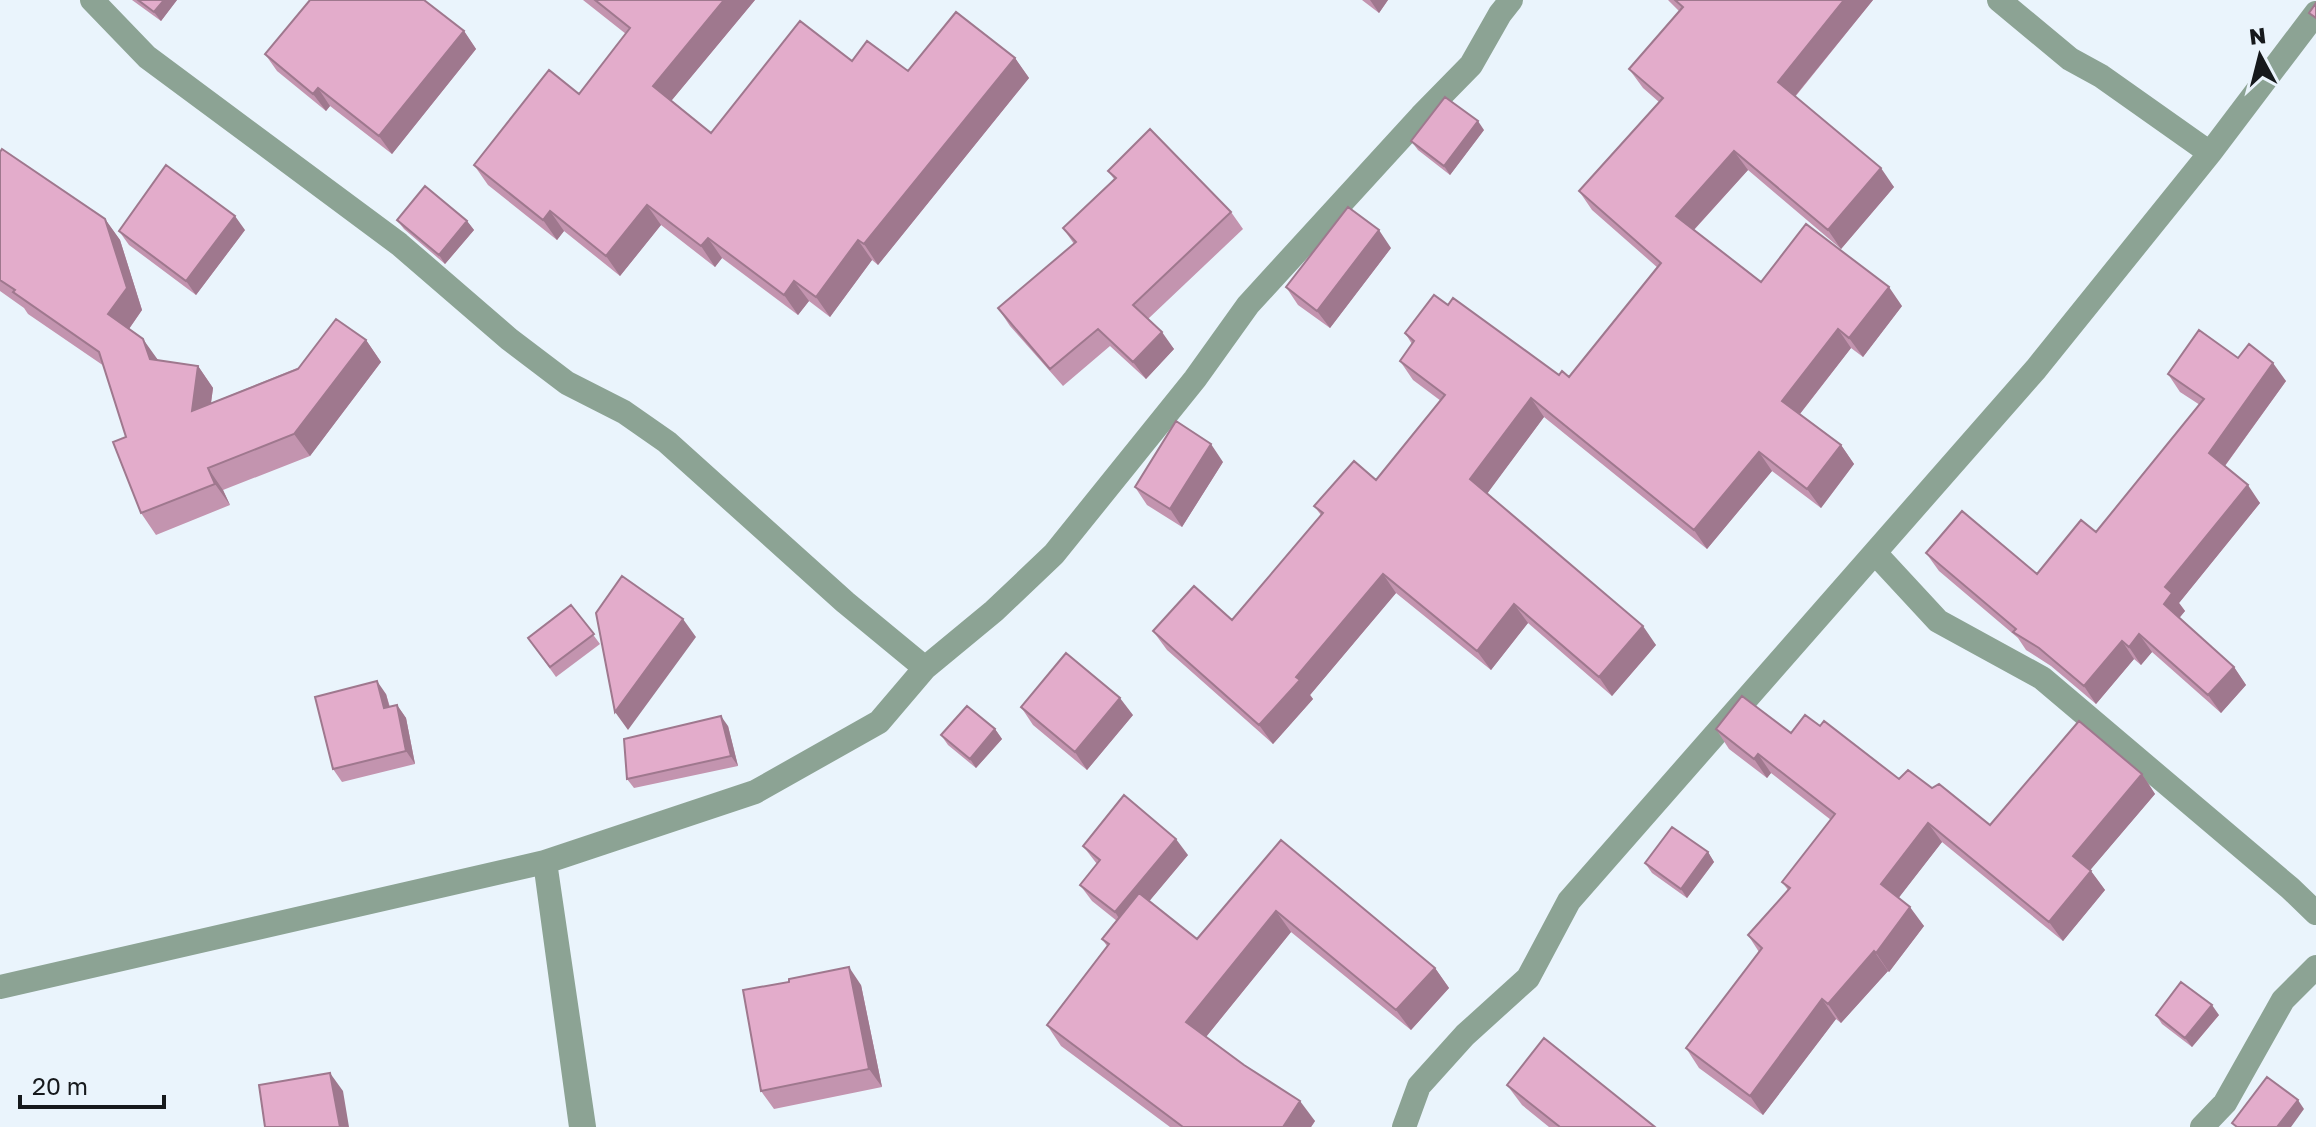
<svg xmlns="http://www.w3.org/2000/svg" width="2316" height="1127" viewBox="0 0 2316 1127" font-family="'Golos Text',sans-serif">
  <rect width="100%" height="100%" fill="#eaf4fc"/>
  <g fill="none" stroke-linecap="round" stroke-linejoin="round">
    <path stroke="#8ca394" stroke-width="24" d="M 92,0 L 147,57 L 399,244 L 509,339 L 567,383 L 624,412 L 667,442 L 845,602 L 925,668
      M 1999,0 L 2070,59 L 2101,76 L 2210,153
      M 1875,553 L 1938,621 L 2042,678 L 2290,888 L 2316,913
      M 0,987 L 545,862 L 755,792 L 879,722 L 925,668 L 994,611 L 1054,554 L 1195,379 L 1248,305 L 1421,116 L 1471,65 L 1500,14 L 1511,0
      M 581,1127 L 545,862 L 584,1127
      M 1404,1127 L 1419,1086 L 1465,1035 L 1528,978 L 1569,901 L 2036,369 L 2210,153 L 2316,13
      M 2202,1127 L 2225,1103 L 2283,1000 L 2316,967"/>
  </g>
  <path fill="#c394af" d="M 132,0 L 177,0 L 161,21 Z
    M 583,0 L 755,0 L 671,101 L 711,133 L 852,61 L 908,71 L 1015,58 L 1029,78 L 878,265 L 872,260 L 830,317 L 809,301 L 798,315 L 722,258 L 715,267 L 661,225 L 620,276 L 564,231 L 557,240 L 488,185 L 474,165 L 579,94 L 626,34 Z
    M 1362,0 L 1388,0 L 1379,13 Z
    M 1668,0 L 1873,0 L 1795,97 L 1894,187 L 1841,249 L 1748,170 L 1694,230 L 1761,282 L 1902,306 L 1863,357 L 1851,348 L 1800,414 L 1841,445 L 1854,464 L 1821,508 L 1772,471 L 1707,549 L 1544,417 L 1487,493 L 1656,645 L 1612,696 L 1528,623 L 1491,670 L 1396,593 L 1310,695 L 1313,699 L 1273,744 L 1167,650 L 1153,631 L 1232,620 L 1321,515 L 1314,506 L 1376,480 L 1441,401 L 1413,380 L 1400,361 L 1412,344 L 1405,333 L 1448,305 L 1559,375 L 1569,377 L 1658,268 L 1592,210 L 1579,191 L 1659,102 L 1643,88 L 1629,69 L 1679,11 Z
    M 464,31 L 476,49 L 392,154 L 330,106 L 326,111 L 277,71 L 265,54 Z
    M 1484,130 L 1450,175 L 1418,150 L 1411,141 Z
    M 0,152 L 105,219 L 120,240 L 142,310 L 129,329 L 158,360 L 198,366 L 213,388 L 211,403 L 366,340 L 381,362 L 310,456 L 223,490 L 230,505 L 156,535 L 141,513 L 126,437 L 104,366 L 28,314 L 24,308 L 0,291 Z
    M 1108,171 L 1231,212 L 1243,229 L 1148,319 L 1174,349 L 1146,379 L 1110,346 L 1063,386 L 1010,326 L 998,308 L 1074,244 L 1063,228 L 1114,179 Z
    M 397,220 L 467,221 L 474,230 L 445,264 L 404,229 Z
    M 245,230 L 196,295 L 129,245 L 119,231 Z
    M 1391,248 L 1330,328 L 1298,305 L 1286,287 Z
    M 2238,358 L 2286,381 L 2225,466 L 2260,503 L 2179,603 L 2185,611 L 2179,618 L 2234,667 L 2246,685 L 2221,713 L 2152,652 L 2141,665 L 2134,659 L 2096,704 L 2051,666 L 2026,650 L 2018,638 L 1939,571 L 1926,553 L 2037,574 L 2096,532 L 2200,405 L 2180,392 L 2168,374 Z
    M 1223,462 L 1182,527 L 1147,505 L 1135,487 Z
    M 571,605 L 600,644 L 556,677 L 528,638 Z
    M 386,694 L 390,707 L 397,705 L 406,718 L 415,764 L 342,782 L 333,769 Z
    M 1021,707 L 1133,715 L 1087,770 L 1033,725 Z
    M 728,726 L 738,766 L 634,788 L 627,779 Z
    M 1820,726 L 1899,779 L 1932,788 L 1990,825 L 2142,774 L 2155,794 L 2090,870 L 2105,890 L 2063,941 L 1942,842 L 1898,898 L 1924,926 L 1889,972 L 1888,971 L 1841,1023 L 1836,1019 L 1763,1115 L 1699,1068 L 1686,1048 L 1759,952 L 1748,935 L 1788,890 L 1782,882 L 1831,820 L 1771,773 L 1767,778 L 1729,749 L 1716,729 L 1791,733 Z
    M 995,729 L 1002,739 L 976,768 L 948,745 L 941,735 Z
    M 1281,840 L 1435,968 L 1449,988 L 1411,1030 L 1291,932 L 1206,1037 L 1315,1121 L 1311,1127 L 1170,1127 L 1061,1046 L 1047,1025 L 1107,946 L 1102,939 L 1117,921 L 1092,901 L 1080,885 L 1097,864 L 1083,846 L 1188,855 L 1149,901 L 1197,939 Z
    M 1708,852 L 1714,862 L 1687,898 L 1652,873 L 1645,863 Z
    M 861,985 L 882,1087 L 774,1109 L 761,1091 Z
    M 2156,1015 L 2219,1015 L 2192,1047 L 2162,1024 Z
    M 1507,1085 L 1655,1127 L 1549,1127 L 1522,1105 Z"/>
  <path fill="#9f788e" d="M 164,0 L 177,0 L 161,21 L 154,12 Z
    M 724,0 L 755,0 L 667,106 L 653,86 Z
    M 1370,0 L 1388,0 L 1379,13 Z
    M 1844,0 L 1873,0 L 1791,101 L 1778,82 Z
    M 464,31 L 476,49 L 392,154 L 379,136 Z
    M 1015,58 L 1029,78 L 878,265 L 864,244 Z
    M 318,88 L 330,106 L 326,111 L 313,94 Z
    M 1478,121 L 1484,130 L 1450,175 L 1444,166 Z
    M 1734,151 L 1748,170 L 1689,235 L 1676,216 Z
    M 1881,168 L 1894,187 L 1841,249 L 1828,230 Z
    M 647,205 L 661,225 L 620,276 L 606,256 Z
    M 550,211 L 564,231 L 557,240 L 543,220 Z
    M 235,216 L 245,230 L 196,295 L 186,281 Z
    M 105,219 L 120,240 L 142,310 L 124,336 L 108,314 Z
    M 467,221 L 474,230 L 445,264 L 439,255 Z
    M 1379,230 L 1391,248 L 1330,328 L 1317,311 Z
    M 708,238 L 722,258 L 715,267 L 701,246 Z
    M 858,240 L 872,260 L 830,317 L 816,297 Z
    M 794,281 L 809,301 L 798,315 L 784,295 Z
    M 1889,287 L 1902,306 L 1863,357 L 1849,338 Z
    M 1838,329 L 1851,348 L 1795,420 L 1782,401 Z
    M 1162,332 L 1174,349 L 1146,379 L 1133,362 Z
    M 143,339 L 158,360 L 150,359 Z
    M 366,340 L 381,362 L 310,456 L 294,434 Z
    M 2273,363 L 2286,381 L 2221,471 L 2209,453 Z
    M 198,366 L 213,388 L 207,432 L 192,411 Z
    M 1531,398 L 1544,417 L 1484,498 L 1470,479 Z
    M 1211,444 L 1223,462 L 1182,527 L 1170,509 Z
    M 1841,445 L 1854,464 L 1821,508 L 1807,489 Z
    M 1759,452 L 1772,471 L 1707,549 L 1694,530 Z
    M 208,468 L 223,490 L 230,505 L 215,484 Z
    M 2248,485 L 2260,503 L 2179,603 L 2185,611 L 2176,622 L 2164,604 L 2165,587 Z
    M 1383,574 L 1396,593 L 1310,695 L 1313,699 L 1273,744 L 1259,725 L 1296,677 Z
    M 1514,604 L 1528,623 L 1491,670 L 1477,651 Z
    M 683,619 L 696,637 L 628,730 L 615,712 Z
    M 1643,626 L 1656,645 L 1612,696 L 1599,677 Z
    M 2139,634 L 2152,652 L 2141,665 L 2129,647 Z
    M 2122,641 L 2134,659 L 2096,704 L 2084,686 Z
    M 2234,667 L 2246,685 L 2221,713 L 2208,695 Z
    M 377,681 L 386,694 L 393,721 L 384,708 Z
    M 1120,698 L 1133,715 L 1087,770 L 1075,752 Z
    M 397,705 L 406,718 L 415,764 L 406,751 Z
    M 721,716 L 728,726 L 738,766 L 731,756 Z
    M 995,729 L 1002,739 L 976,768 L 970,759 Z
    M 1758,754 L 1771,773 L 1767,778 L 1754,759 Z
    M 2142,774 L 2155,794 L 2086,875 L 2073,856 Z
    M 1928,823 L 1942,842 L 1894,904 L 1881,884 Z
    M 1176,839 L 1188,855 L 1126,929 L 1115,912 Z
    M 1708,852 L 1714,862 L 1687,898 L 1681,889 Z
    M 2091,871 L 2105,890 L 2063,941 L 2049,922 Z
    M 1910,907 L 1924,926 L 1889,972 L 1876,953 Z
    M 1276,911 L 1291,932 L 1201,1043 L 1186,1022 Z
    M 1874,951 L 1888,971 L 1841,1023 L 1828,1004 Z
    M 849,967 L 861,985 L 882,1087 L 869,1069 Z
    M 1435,968 L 1449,988 L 1411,1030 L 1396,1010 Z
    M 1822,999 L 1836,1019 L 1763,1115 L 1750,1096 Z
    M 2212,1005 L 2219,1015 L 2192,1047 L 2185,1038 Z
    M 330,1073 L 343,1091 L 349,1127 L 340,1127 Z
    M 2298,1100 L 2304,1109 L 2291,1127 L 2277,1127 Z
    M 1300,1101 L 1315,1121 L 1311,1127 L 1283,1127 Z"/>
  <path fill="#e3accb" stroke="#9f788e" stroke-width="2" d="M 138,0 L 164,0 L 154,12 Z
    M 310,0 L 424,0 L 464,31 L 379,136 L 318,88 L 313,94 L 265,54 Z
    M 595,0 L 724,0 L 653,86 L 711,133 L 800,21 L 852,61 L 867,41 L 908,71 L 956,12 L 1015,58 L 864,244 L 858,240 L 816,297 L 794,281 L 784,295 L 708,238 L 701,246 L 647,205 L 606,256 L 550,211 L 543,220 L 474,165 L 549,70 L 579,94 L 630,28 Z
    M 1675,0 L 1844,0 L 1778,82 L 1881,168 L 1828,230 L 1734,151 L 1676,216 L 1761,282 L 1806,224 L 1889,287 L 1849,338 L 1838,329 L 1782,401 L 1841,445 L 1807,489 L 1759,452 L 1694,530 L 1531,398 L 1470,479 L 1643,626 L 1599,677 L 1514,604 L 1477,651 L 1383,574 L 1296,677 L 1300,680 L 1259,725 L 1153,631 L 1194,586 L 1232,620 L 1323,513 L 1314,506 L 1354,461 L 1376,480 L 1445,395 L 1400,361 L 1414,341 L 1405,333 L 1434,295 L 1448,305 L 1453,298 L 1559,375 L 1562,371 L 1569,377 L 1661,263 L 1579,191 L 1663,98 L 1629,69 L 1683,7 Z
    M 2316,3 L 2316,18 L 2309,13 Z
    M 1445,97 L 1478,121 L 1444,166 L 1411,141 Z
    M 1150,129 L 1231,212 L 1133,305 L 1162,332 L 1133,362 L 1098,329 L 1050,369 L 998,308 L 1076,242 L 1063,228 L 1116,178 L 1108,171 Z
    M 2,149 L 105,219 L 127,288 L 108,314 L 143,339 L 150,359 L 198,366 L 192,411 L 298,369 L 336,319 L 366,340 L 294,434 L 208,468 L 215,484 L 141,513 L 113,442 L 126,437 L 99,352 L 13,292 L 15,290 L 0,280 L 0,152 Z
    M 166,165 L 235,216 L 186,281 L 119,231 Z
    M 425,186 L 467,221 L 439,255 L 397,220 Z
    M 1348,207 L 1379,230 L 1317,311 L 1286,287 Z
    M 2199,330 L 2238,358 L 2249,344 L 2273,363 L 2209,453 L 2248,485 L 2165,587 L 2172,593 L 2164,604 L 2234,667 L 2208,695 L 2139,634 L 2129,647 L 2122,641 L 2084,686 L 2039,648 L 2013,632 L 2016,629 L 1926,553 L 1962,511 L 2037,574 L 2081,520 L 2096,532 L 2204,399 L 2168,374 Z
    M 1176,421 L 1211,444 L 1170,509 L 1135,487 Z
    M 622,576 L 683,619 L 615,712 L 596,613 Z
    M 571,605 L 594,634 L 550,667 L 528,638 Z
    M 1066,653 L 1120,698 L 1075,752 L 1021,707 Z
    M 377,681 L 384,708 L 397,705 L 406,751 L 333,769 L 315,697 Z
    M 1742,696 L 1791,733 L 1805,715 L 1820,726 L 1824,721 L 1899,779 L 1908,770 L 1932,788 L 1939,784 L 1990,825 L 2079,721 L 2142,774 L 2073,856 L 2091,871 L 2049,922 L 1928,823 L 1881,884 L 1910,907 L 1876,953 L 1874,951 L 1828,1004 L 1822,999 L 1750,1096 L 1686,1048 L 1762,948 L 1748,935 L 1790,888 L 1782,882 L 1835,814 L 1758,754 L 1754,759 L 1716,729 Z
    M 967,706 L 995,729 L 970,759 L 941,735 Z
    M 721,716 L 731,756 L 627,779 L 624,739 Z
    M 1124,795 L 1176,839 L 1115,912 L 1080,885 L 1100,860 L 1083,846 Z
    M 1672,827 L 1708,852 L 1681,889 L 1645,863 Z
    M 1281,840 L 1435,968 L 1396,1010 L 1276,911 L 1186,1022 L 1244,1065 L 1300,1101 L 1283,1127 L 1183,1127 L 1047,1025 L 1109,944 L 1102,939 L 1139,893 L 1197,939 Z
    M 849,967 L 869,1069 L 761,1091 L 743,990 L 789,982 L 789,979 Z
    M 2181,982 L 2212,1005 L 2185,1038 L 2156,1015 Z
    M 1544,1038 L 1655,1127 L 1560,1127 L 1507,1085 Z
    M 330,1073 L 340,1127 L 265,1127 L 259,1085 Z
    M 2267,1077 L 2298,1100 L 2277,1127 L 2237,1127 L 2232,1123 Z"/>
  <g transform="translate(2260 56) rotate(353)" stroke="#eaf4fc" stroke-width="6" paint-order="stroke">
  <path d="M0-6L14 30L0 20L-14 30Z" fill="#16191c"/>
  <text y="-12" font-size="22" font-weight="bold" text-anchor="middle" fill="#16191c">N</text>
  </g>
  <path d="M20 1095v12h144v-12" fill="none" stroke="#16191c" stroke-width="4"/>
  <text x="32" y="1095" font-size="24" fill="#16191c" stroke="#eaf4fc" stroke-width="6" paint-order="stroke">20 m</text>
</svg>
